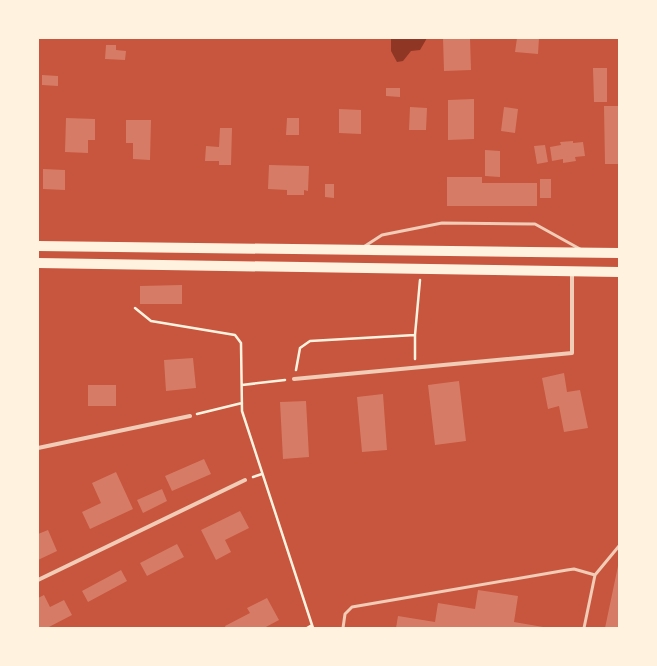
<svg xmlns="http://www.w3.org/2000/svg" width="657" height="666" viewBox="0 0 657 666" font-family="Rubik,sans-serif">
  <rect width="100%" height="100%" fill="#c8553d"/>
  <path fill="#8f3625" d="M 391,38 L 427,38 L 420,50 L 411,51 L 403,61 L 397,62 L 391,51 Z"/>
  <path fill="#d67c66" d="M 443,38 L 470,38 L 471,70 L 444,71 Z
    M 517,38 L 539,38 L 538,54 L 515,52 Z
    M 106,45 L 116,45 L 116,50 L 126,51 L 125,60 L 105,59 Z
    M 593,68 L 607,68 L 607,102 L 594,102 Z
    M 42,75 L 58,76 L 58,86 L 42,85 Z
    M 386,88 L 400,88 L 400,97 L 386,96 Z
    M 474,99 L 474,139 L 448,140 L 448,100 Z
    M 604,106 L 619,106 L 619,164 L 605,164 Z
    M 410,107 L 427,108 L 426,130 L 409,130 Z
    M 504,107 L 518,109 L 515,133 L 501,131 Z
    M 339,109 L 361,110 L 361,134 L 339,133 Z
    M 66,118 L 95,119 L 95,140 L 88,140 L 88,153 L 65,152 Z
    M 287,118 L 299,118 L 299,135 L 286,135 Z
    M 126,120 L 151,120 L 150,160 L 133,159 L 133,143 L 126,143 Z
    M 220,128 L 232,128 L 231,165 L 219,165 L 219,161 L 205,161 L 206,146 L 219,147 Z
    M 573,141 L 573,143 L 583,142 L 585,156 L 575,157 L 576,161 L 563,163 L 563,159 L 552,161 L 550,147 L 561,145 L 560,142 Z
    M 545,145 L 548,162 L 537,164 L 534,146 Z
    M 485,150 L 500,151 L 500,177 L 485,176 Z
    M 269,165 L 309,166 L 308,191 L 304,190 L 304,195 L 287,195 L 287,190 L 268,189 Z
    M 43,169 L 65,170 L 65,190 L 43,189 Z
    M 447,177 L 482,177 L 482,183 L 537,183 L 537,206 L 447,206 Z
    M 540,179 L 551,179 L 551,198 L 540,198 Z
    M 325,184 L 334,184 L 334,198 L 325,197 Z
    M 182,285 L 182,304 L 140,304 L 140,286 Z
    M 193,358 L 196,388 L 166,391 L 164,360 Z
    M 564,373 L 567,392 L 580,390 L 588,428 L 564,432 L 559,406 L 548,409 L 542,378 Z
    M 459,381 L 466,441 L 435,445 L 428,385 Z
    M 88,385 L 116,385 L 116,406 L 88,406 Z
    M 383,394 L 387,450 L 362,452 L 357,397 Z
    M 306,401 L 309,457 L 283,459 L 280,402 Z
    M 204,459 L 211,474 L 172,491 L 165,476 Z
    M 116,472 L 133,509 L 90,529 L 82,512 L 101,503 L 92,483 Z
    M 162,489 L 167,501 L 143,513 L 137,500 Z
    M 240,511 L 249,528 L 225,540 L 231,552 L 216,560 L 201,530 Z
    M 48,530 L 57,551 L 38,560 L 38,534 Z
    M 177,544 L 184,557 L 147,576 L 140,563 Z
    M 618,566 L 619,628 L 605,628 Z
    M 121,570 L 127,581 L 88,602 L 82,591 Z
    M 478,590 L 518,596 L 514,622 L 549,628 L 396,628 L 398,616 L 435,622 L 438,603 L 475,609 Z
    M 44,595 L 50,607 L 64,600 L 72,615 L 47,628 L 38,628 L 38,598 Z
    M 267,598 L 279,620 L 264,628 L 226,628 L 225,626 L 250,613 L 247,608 Z"/>
  <g fill="none" stroke-linecap="round" stroke-linejoin="round">
    <path stroke="#fff3e0" stroke-width="2.5" d="M 135,308 L 151,321 L 235,335 L 241,343 L 242,411 L 313,628
      M 415,359 L 415,335 L 420,280
      M 296,370 L 300,348 L 310,341 L 415,335
      M 242,385 L 285,380
      M 197,414 L 242,403
      M 253,477 L 262,474
      M 307,628 L 312,625"/>
    <path stroke="#f1ccb7" stroke-width="3" d="M 365,246 L 382,235 L 442,223 L 535,224 L 580,249
      M 343,628 L 345,614 L 352,607 L 567,570 L 574,569 L 595,575
      M 584,628 L 595,575 L 619,546"/>
    <path stroke="#f1ccb7" stroke-width="4" d="M 294,379 L 572,353 L 572,272
      M 38,448 L 190,416
      M 38,580 L 245,480"/>
    <path stroke="#fff3e0" stroke-width="10" d="M 38,246 L 619,253
      M 38,263 L 619,272"/>
  </g>
  <rect width="657" height="666" fill="none" stroke="#fff3e0" stroke-width="78"/>
</svg>
